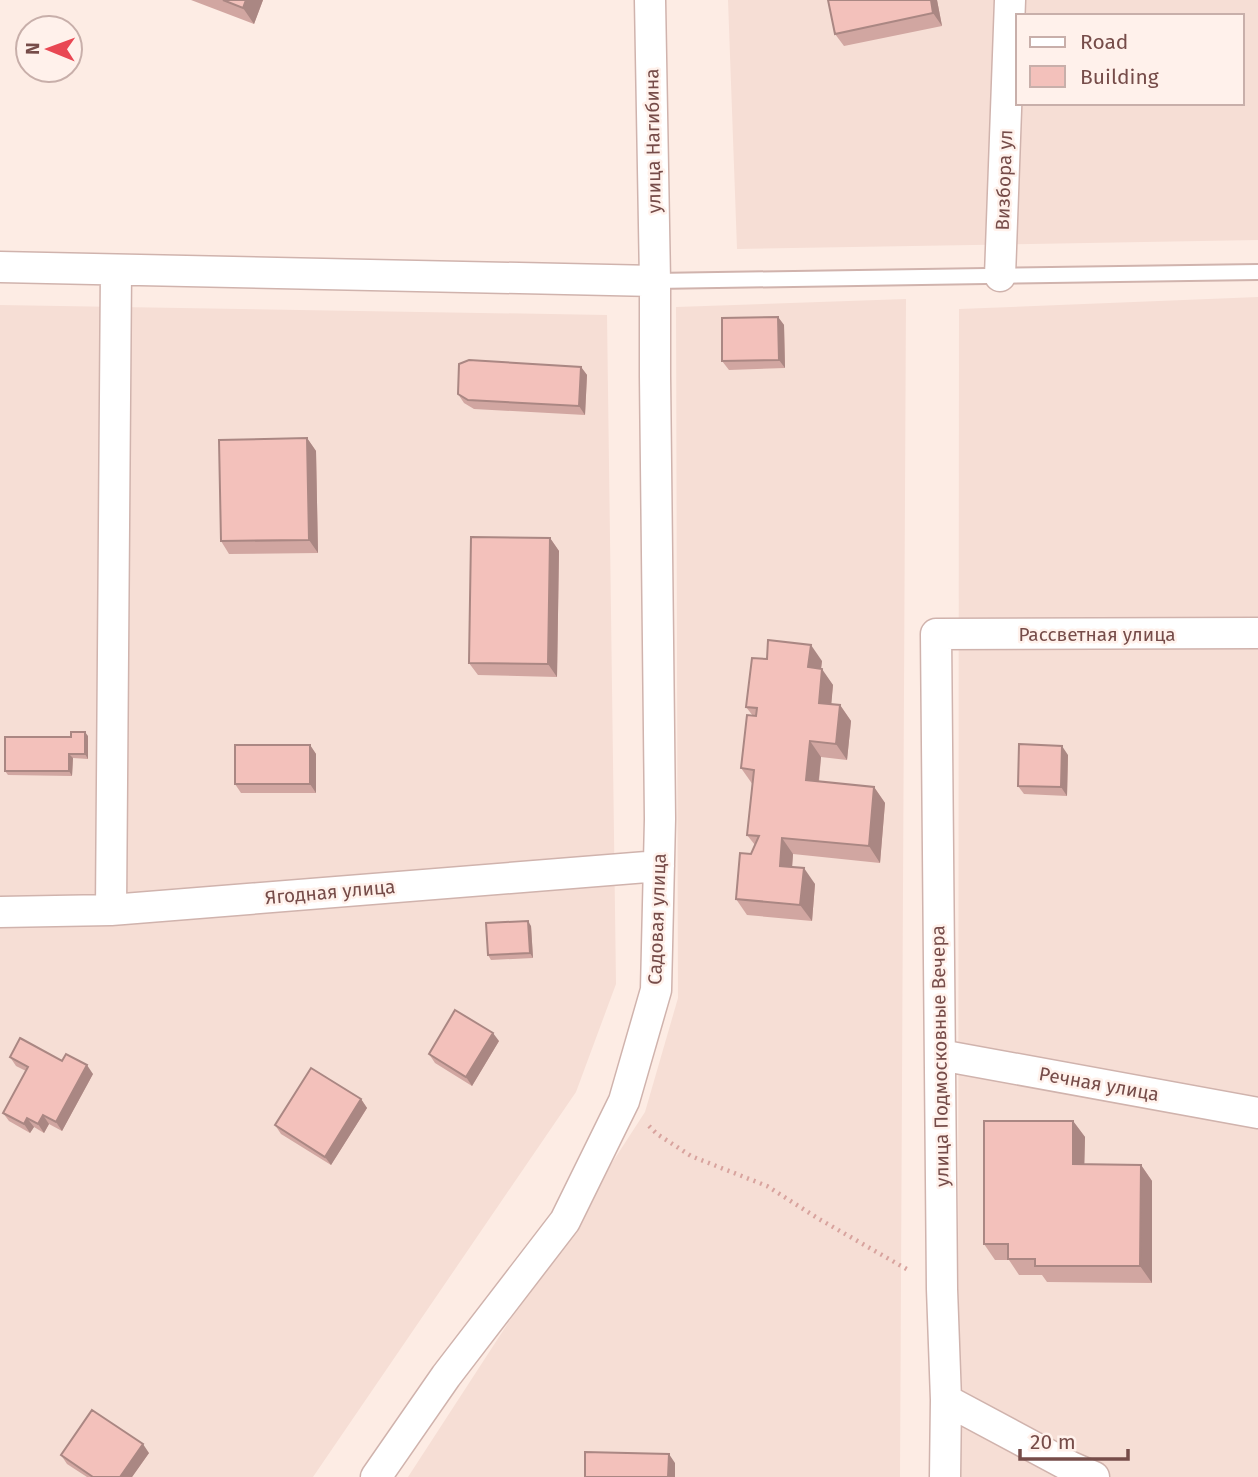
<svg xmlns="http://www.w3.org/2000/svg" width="1258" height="1477" viewBox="0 0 1258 1477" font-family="'Fira Sans',sans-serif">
  <rect width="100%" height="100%" fill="#fdece4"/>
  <path fill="#f6ded5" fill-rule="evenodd" d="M 728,0 L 1258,0 L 1258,240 L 737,249 ZM 1018,16 L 1242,16 L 1242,103 L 1018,103 Z
    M 1258,297 L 1258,1477 L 958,1477 L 959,309 Z
    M 906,299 L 900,1477 L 408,1477 L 645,1112 L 678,998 L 676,307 Z
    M 0,305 L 607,315 L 616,984 L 576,1092 L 313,1477 L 0,1477 Z"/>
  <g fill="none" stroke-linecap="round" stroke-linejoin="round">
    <g stroke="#d0b3ad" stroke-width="18">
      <path id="lane" d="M 655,281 L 1258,272"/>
    </g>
    <g stroke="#d0b3ad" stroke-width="33">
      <path id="street" d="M 0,267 L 655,281
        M 1000,276 L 1010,0
        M 111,910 L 116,270
        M 0,912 L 111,910 L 659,866
        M 940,1055 L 1258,1113
        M 946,1400 L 1071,1467 L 1094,1477
        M 376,1477 L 446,1376 L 565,1221 L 624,1101 L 656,990 L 660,819 L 655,376 L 655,281 L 650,0
        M 945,1477 L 946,1400 L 942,1289 L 936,634 L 1258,633"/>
    </g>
    <path stroke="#d8a39e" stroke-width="4.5" stroke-dasharray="2 5" stroke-linecap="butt" d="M 649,1126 L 657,1134 L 691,1156 L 767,1186 L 819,1219 L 910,1271"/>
    <use href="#lane" stroke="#fff" stroke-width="14"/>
    <use href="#street" stroke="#fff" stroke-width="30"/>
  </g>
  <path fill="#d1a6a1" d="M 191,0 L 263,0 L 254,24 Z
    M 828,0 L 937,0 L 942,26 L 844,46 L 835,34 Z
    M 778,317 L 784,325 L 785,368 L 729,370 L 722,361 Z
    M 581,367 L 587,375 L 585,415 L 474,409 L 464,403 L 458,394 Z
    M 307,438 L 316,451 L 318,553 L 229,554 L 221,541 Z
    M 550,538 L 559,551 L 557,677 L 478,675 L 469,663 Z
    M 767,659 L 822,661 L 821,669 L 833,685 L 831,704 L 840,705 L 851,721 L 847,760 L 821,757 L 819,782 L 874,787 L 885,803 L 880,863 L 793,854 L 792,867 L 815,884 L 812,921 L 747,915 L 736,899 L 755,845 L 747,835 L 753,785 L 741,768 L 753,716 L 746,707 Z
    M 88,736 L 88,759 L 73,758 L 72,776 L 8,775 L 5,771 L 71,737 Z
    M 310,745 L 316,754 L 316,793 L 241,793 L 235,784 Z
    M 1068,755 L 1067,796 L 1024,794 L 1018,786 Z
    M 531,926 L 533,958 L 491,960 L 488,955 Z
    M 499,1041 L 472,1086 L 435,1063 L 429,1054 Z
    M 10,1057 L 62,1061 L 93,1074 L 62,1131 L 49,1124 L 44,1133 L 34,1127 L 30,1133 L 9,1121 L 3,1113 L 26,1071 L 16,1066 Z
    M 361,1099 L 367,1108 L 331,1165 L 281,1134 L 275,1125 Z
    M 1073,1121 L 1085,1137 L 1084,1164 L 1141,1165 L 1152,1181 L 1152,1283 L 1047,1282 L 1042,1275 L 1019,1275 L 1009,1260 L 995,1260 L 984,1244 Z
    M 149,1453 L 132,1477 L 87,1477 L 67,1464 L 61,1455 Z"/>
  <path fill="#aa8783" d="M 246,0 L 263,0 L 254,24 L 243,8 Z
    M 931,0 L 937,0 L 942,26 L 933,13 Z
    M 778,317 L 784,325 L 785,368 L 779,360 Z
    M 581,367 L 587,375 L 585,415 L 579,406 Z
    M 307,438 L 316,451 L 318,553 L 309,540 Z
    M 550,538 L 559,551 L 557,677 L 548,664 Z
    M 811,645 L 822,661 L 819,684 L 808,667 Z
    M 822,669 L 833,685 L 830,719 L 819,703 Z
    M 840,705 L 851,721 L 847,760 L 836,744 Z
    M 85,732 L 88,736 L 88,759 L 85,754 Z
    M 810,741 L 821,757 L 817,797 L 806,780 Z
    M 310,745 L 316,754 L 316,793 L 310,784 Z
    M 1062,746 L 1068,755 L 1067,796 L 1061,787 Z
    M 69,754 L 73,758 L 72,776 L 69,771 Z
    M 874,787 L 885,803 L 880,863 L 869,846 Z
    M 782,838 L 793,854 L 791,882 L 780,866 Z
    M 804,868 L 815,884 L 812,921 L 800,905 Z
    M 528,921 L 531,926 L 533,958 L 530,953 Z
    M 493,1033 L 499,1041 L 472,1086 L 466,1077 Z
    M 87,1065 L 93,1074 L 62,1131 L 56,1122 Z
    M 361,1099 L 367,1108 L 331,1165 L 325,1157 Z
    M 43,1115 L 49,1124 L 44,1133 L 38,1124 Z
    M 27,1118 L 34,1127 L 30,1133 L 24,1124 Z
    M 1073,1121 L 1085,1137 L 1084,1181 L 1073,1164 Z
    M 1141,1165 L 1152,1181 L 1152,1283 L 1140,1266 Z
    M 143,1444 L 149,1453 L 132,1477 L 120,1477 Z
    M 669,1454 L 675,1463 L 675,1477 L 668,1477 Z"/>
  <path fill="#f3c1bb" stroke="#aa8783" stroke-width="2" d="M 223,0 L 246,0 L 243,8 Z
    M 828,0 L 931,0 L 933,13 L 835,34 Z
    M 778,317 L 779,360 L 722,361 L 722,318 Z
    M 469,360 L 581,367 L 579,406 L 468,400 L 458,394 L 459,364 Z
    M 307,438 L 309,540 L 221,541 L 219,440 Z
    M 471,537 L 550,538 L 548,664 L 469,663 Z
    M 768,640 L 811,645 L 808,667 L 822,669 L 819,703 L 840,705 L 836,744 L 810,741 L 806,780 L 874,787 L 869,846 L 782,838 L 780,866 L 804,868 L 800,905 L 736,899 L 740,853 L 751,854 L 759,836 L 747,835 L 754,770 L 741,768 L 747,715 L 756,716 L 757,708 L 746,707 L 752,658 L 767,659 Z
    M 71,732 L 85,732 L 85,754 L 69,754 L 69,771 L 5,771 L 5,737 L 71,737 Z
    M 1019,744 L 1062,746 L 1061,787 L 1018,786 Z
    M 235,745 L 310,745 L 310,784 L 235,784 Z
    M 528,921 L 530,953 L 488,955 L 486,923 Z
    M 455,1010 L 493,1033 L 466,1077 L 429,1054 Z
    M 20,1038 L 62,1061 L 66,1054 L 87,1065 L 56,1122 L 43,1115 L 38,1124 L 27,1118 L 24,1124 L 3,1113 L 28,1067 L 10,1057 Z
    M 311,1068 L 361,1099 L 325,1157 L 275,1125 Z
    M 984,1121 L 1073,1121 L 1073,1164 L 1141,1165 L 1140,1266 L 1035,1266 L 1035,1259 L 1008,1259 L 1008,1244 L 984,1244 Z
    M 92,1410 L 143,1444 L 120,1477 L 93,1477 L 61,1455 Z
    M 585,1452 L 669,1454 L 668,1477 L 585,1477 Z"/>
  <g text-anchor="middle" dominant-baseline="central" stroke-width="5" stroke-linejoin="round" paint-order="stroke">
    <g font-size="19" fill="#764c49" stroke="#fff1eb">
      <text transform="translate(653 141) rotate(-91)">улица Нагибина</text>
      <text transform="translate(1004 180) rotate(-88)">Визбора ул</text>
      <text x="1097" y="634">Рассветная улица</text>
      <text transform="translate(330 892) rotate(-5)">Ягодная улица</text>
      <text transform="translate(657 919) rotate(-88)">Садовая улица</text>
      <text transform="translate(940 1056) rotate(-91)">улица Подмосковные Вечера</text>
      <text transform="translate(1099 1084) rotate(10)">Речная улица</text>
    </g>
  </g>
  <rect x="1016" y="14" width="228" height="91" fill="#fff1eb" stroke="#c8afaa" stroke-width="2"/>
  <rect x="1030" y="37" width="35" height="10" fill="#ffffff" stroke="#c8afaa" stroke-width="2"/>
  <text x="1080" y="49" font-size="21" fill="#764c49">Road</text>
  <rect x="1030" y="66" width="35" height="21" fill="#f3c1bb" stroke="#c8afaa" stroke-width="2"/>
  <text x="1080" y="84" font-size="21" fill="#764c49">Building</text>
  <g transform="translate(49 49) rotate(271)"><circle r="33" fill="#fff1eb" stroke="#c8afaa" stroke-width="2"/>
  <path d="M0-5L12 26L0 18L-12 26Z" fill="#e94753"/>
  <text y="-10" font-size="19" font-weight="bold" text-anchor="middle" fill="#764c49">N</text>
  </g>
  <path d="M1020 1449v10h108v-10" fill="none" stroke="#764c49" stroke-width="3.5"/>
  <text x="1030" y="1449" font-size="21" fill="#764c49" stroke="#fff1eb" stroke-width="5" paint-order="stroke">20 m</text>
</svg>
